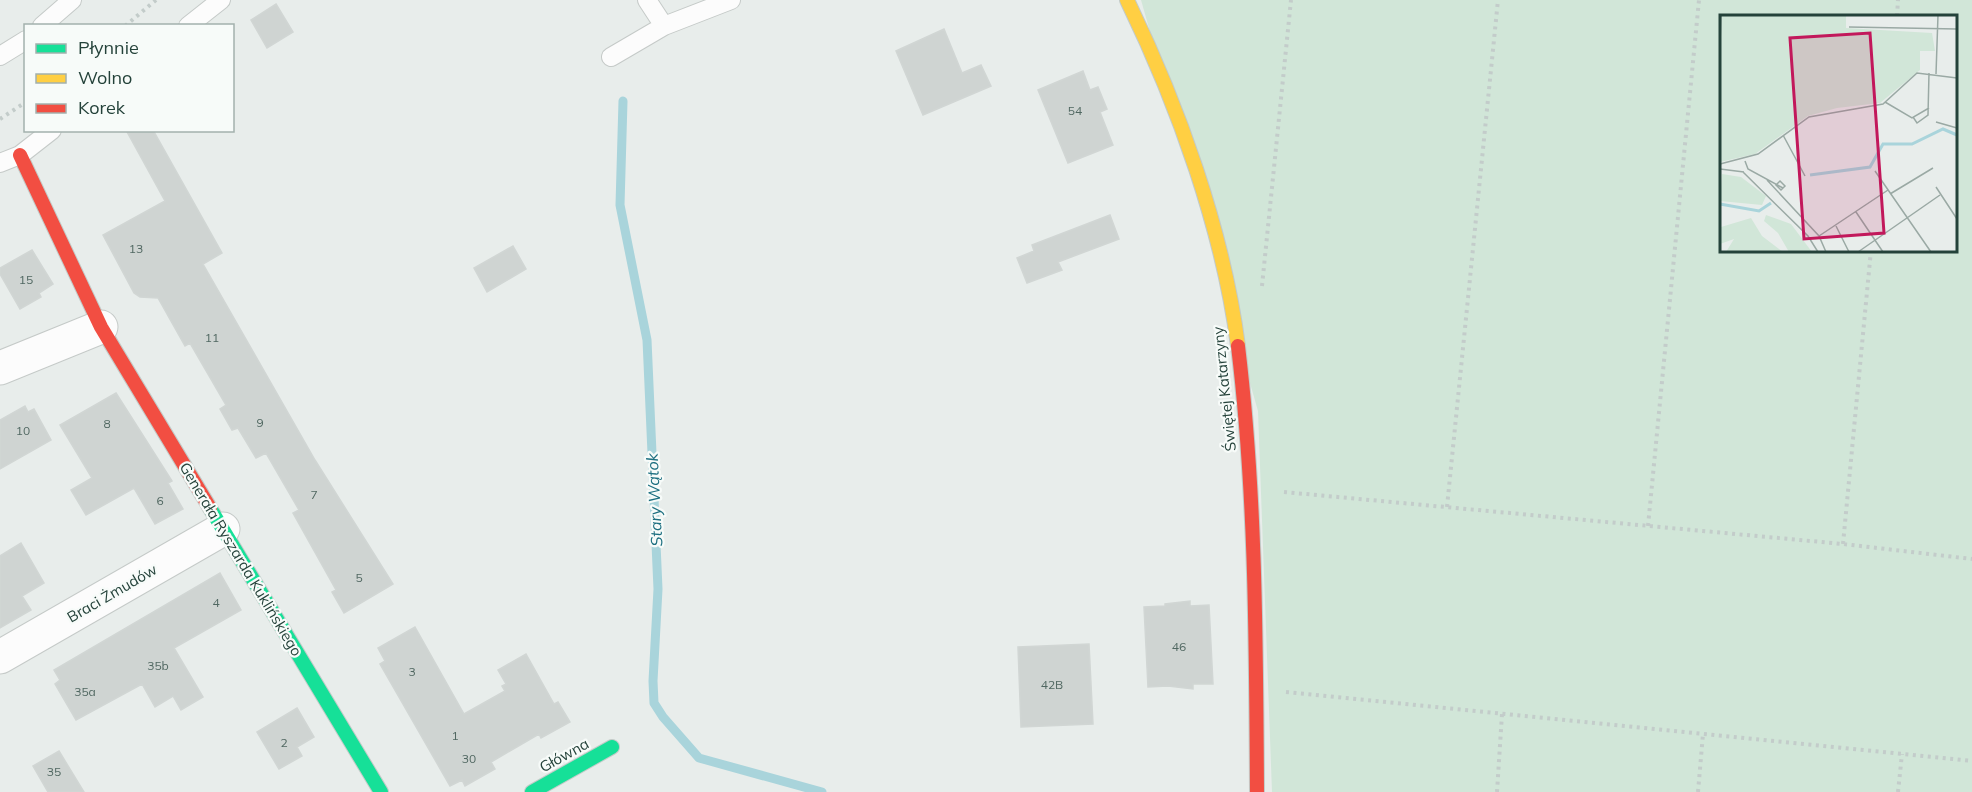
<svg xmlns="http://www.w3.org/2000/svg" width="1972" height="792" viewBox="0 0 1972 792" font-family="Mulish,sans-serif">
  <rect width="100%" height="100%" fill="#e8edeb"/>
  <path fill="#d1e6d8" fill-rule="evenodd" d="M 1141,0 L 1972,0 L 1972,792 L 1272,792 L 1258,411 ZM 1722,16 L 1956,16 L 1956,250 L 1722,250 Z"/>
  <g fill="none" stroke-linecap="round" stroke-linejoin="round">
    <path stroke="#a9d4db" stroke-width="9" d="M 623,101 L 620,205 L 647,340 L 658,589 L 653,681 L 654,703 L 663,717 L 699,758 L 822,792"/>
  </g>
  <path fill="#cfd4d2" stroke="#d1d6d4" stroke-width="1.5" d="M 276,4 L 293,32 L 267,48 L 251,20 Z
    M 944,29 L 962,73 L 981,65 L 991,86 L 923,115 L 896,51 Z
    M 1083,71 L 1090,90 L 1098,87 L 1107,109 L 1100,112 L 1113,145 L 1068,163 L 1038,90 Z
    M 126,130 L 153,130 L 222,253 L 203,264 L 315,460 L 393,584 L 344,613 L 332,592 L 336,590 L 293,513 L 299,510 L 266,453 L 256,458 L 238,428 L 232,430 L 220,409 L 226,405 L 190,343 L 185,346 L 158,298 L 140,297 L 134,293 L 103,235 L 165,201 Z
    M 1110,215 L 1119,239 L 1058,262 L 1062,270 L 1027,283 L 1017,258 L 1034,251 L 1032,245 Z
    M 513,246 L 526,269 L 487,292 L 474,268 Z
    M 32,250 L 53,284 L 39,293 L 41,297 L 20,309 L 0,274 L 0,268 Z
    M 116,393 L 172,481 L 168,483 L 183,509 L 155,524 L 134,488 L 86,515 L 71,490 L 92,478 L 60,425 Z
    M 25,406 L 28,412 L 34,409 L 51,440 L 0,469 L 0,420 Z
    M 21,543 L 44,583 L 22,596 L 31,610 L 0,628 L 0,556 Z
    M 220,573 L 241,610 L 174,648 L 203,697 L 181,710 L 173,696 L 155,707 L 142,684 L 76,720 L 55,684 L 60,680 L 54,670 Z
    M 1190,601 L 1190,606 L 1209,605 L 1213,684 L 1193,684 L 1193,689 L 1168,686 L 1148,687 L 1144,607 L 1165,606 L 1165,604 Z
    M 415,627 L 464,714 L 505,691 L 502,686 L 506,684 L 498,670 L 526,654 L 554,704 L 558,702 L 570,722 L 541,738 L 539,734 L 491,762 L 495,769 L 465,786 L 462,780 L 450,786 L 380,664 L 385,661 L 378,648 Z
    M 1089,644 L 1093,724 L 1021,727 L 1018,647 Z
    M 297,708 L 314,737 L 297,747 L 302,756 L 279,769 L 257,732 Z
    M 59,751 L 84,792 L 48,792 L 33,766 Z"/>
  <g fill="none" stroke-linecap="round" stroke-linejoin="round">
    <g stroke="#c5cac8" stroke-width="20">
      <path id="lane" d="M 647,0 L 664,26
        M 42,26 L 72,0
        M 188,26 L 221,0
        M 0,56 L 26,40
        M 611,57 L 664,26 L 731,0
        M 0,163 L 20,155 L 52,130"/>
    </g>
    <g stroke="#c5cac8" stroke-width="35">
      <path id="street" d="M 0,368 L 101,327
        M 0,657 L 223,529"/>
    </g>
    <g stroke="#c3cbc8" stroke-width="16">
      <path id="fast" d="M 210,508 L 381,792
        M 532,792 L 612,747"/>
    </g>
    <g stroke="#c3cbc8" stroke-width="16">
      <path id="slow" d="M 1127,0 C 1178,105 1223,230 1238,346"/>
    </g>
    <g stroke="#c3cbc8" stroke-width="16">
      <path id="jam" d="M 20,155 L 101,327 L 210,508
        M 1238,346 C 1256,495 1256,643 1257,792"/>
    </g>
    <path stroke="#c3ccca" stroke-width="4" stroke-dasharray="3 4.5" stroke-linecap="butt" d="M 1897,16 L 1898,0
      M 125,26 L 156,0
      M 0,119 L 26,102
      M 1262,286 L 1291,0
      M 1284,492 L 1843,544 L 1972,559
      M 1447,507 L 1498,0
      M 1648,526 L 1699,0
      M 1843,544 L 1871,250
      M 1286,692 L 1972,761
      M 1497,792 L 1502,714
      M 1698,792 L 1703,734
      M 1898,792 L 1902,754"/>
    <use href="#lane" stroke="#fcfcfc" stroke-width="18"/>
    <use href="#street" stroke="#fcfcfc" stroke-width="33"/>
    <use href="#fast" stroke="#16e098" stroke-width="14"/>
    <use href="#slow" stroke="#ffcf43" stroke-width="14"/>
    <use href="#jam" stroke="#f24e42" stroke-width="14"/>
  </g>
  <g text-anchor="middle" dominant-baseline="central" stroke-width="4.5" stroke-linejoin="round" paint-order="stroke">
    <g font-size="12" fill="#506761">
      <text x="1075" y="110">54</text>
      <text x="136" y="248">13</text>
      <text x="26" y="279">15</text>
      <text x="212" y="337">11</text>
      <text x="260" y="422">9</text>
      <text x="107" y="423">8</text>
      <text x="23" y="430">10</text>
      <text x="314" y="494">7</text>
      <text x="160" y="500">6</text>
      <text x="359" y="577">5</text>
      <text x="216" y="602">4</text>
      <text x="1179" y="646">46</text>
      <text x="158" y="665">35b</text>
      <text x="412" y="671">3</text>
      <text x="1052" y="684">42B</text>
      <text x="85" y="691">35a</text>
      <text x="455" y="735">1</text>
      <text x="284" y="742">2</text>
      <text x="469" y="758">30</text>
      <text x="54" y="771">35</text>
    </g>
    <g font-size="15" fill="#24423a" stroke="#f7fbf9">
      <text transform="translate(1224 389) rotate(-96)">Świętej Katarzyny</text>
      <text transform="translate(241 559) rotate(59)">Generała Ryszarda Kuklińskiego</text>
      <text transform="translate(112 593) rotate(-30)">Braci Żmudów</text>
      <text transform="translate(564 755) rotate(-29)">Główna</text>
    </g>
    <g font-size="16" font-style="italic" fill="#1c6f80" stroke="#f7fbf9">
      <text transform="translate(654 500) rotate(-93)">Stary Wątok</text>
    </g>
  </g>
  <g transform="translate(1720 15)">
    <rect width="237" height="237" fill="#e8edeb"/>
    <path d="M 0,0 L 126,0 L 126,13 L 212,18 L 215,36 L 200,36 L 200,55 L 160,88 L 117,93 L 88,101 L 35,139 L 0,147 ZM 2,159 L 21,162 L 46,181 L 42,190 L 0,186 ZM 46,200 L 71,209 L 92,237 L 69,237 L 58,218 L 44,206 ZM 31,203 L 42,221 L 63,237 L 6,237 L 14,224 L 0,229 L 1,212 Z" fill="#d1e6d8"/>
    <path fill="none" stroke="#a9d4db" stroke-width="3" d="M 90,160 L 150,152 L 163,129 L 192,129 L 223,114 L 237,120M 0,189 L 39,196 L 51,188"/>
    <path fill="none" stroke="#9aa9a4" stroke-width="1.5" d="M 129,12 L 237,14M 0,28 L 1,0M 216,59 L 218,0M 165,87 L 192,103 L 209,93M 193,102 L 197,108 L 208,100 L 209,58M 216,107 L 237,113M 63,120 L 85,161M 25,146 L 28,154 L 63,173M 0,149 L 38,139 L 89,102 L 163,89 L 197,58 L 237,63M 0,154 L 24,157M 155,156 L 211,237M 23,157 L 88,221 L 98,237M 47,165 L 99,221 L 106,237M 60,166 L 65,171 L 61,175 L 56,170 ZM 216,172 L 237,204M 170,179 L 213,153M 136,197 L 163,237M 116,211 L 129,237M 99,221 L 168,175M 138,237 L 220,180"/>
    <path fill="#c2185b" fill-opacity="0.15" stroke="#c2185b" stroke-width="3" d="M 150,18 L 164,218 L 84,224 L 70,23 Z"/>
    <rect width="237" height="237" fill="none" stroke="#24423a" stroke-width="3"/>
  </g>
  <rect x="24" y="24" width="210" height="108" fill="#f7fbf9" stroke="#a3b1ad" stroke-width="1.5"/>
  <rect x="36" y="44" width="30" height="9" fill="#16e098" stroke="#a3b1ad" stroke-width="1.5"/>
  <text x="78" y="54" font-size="18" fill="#24423a">Płynnie</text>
  <rect x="36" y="74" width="30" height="9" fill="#ffcf43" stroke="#a3b1ad" stroke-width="1.5"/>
  <text x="78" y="84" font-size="18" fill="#24423a">Wolno</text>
  <rect x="36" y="104" width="30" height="9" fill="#f24e42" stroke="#a3b1ad" stroke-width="1.5"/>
  <text x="78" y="114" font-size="18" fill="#24423a">Korek</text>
</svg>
